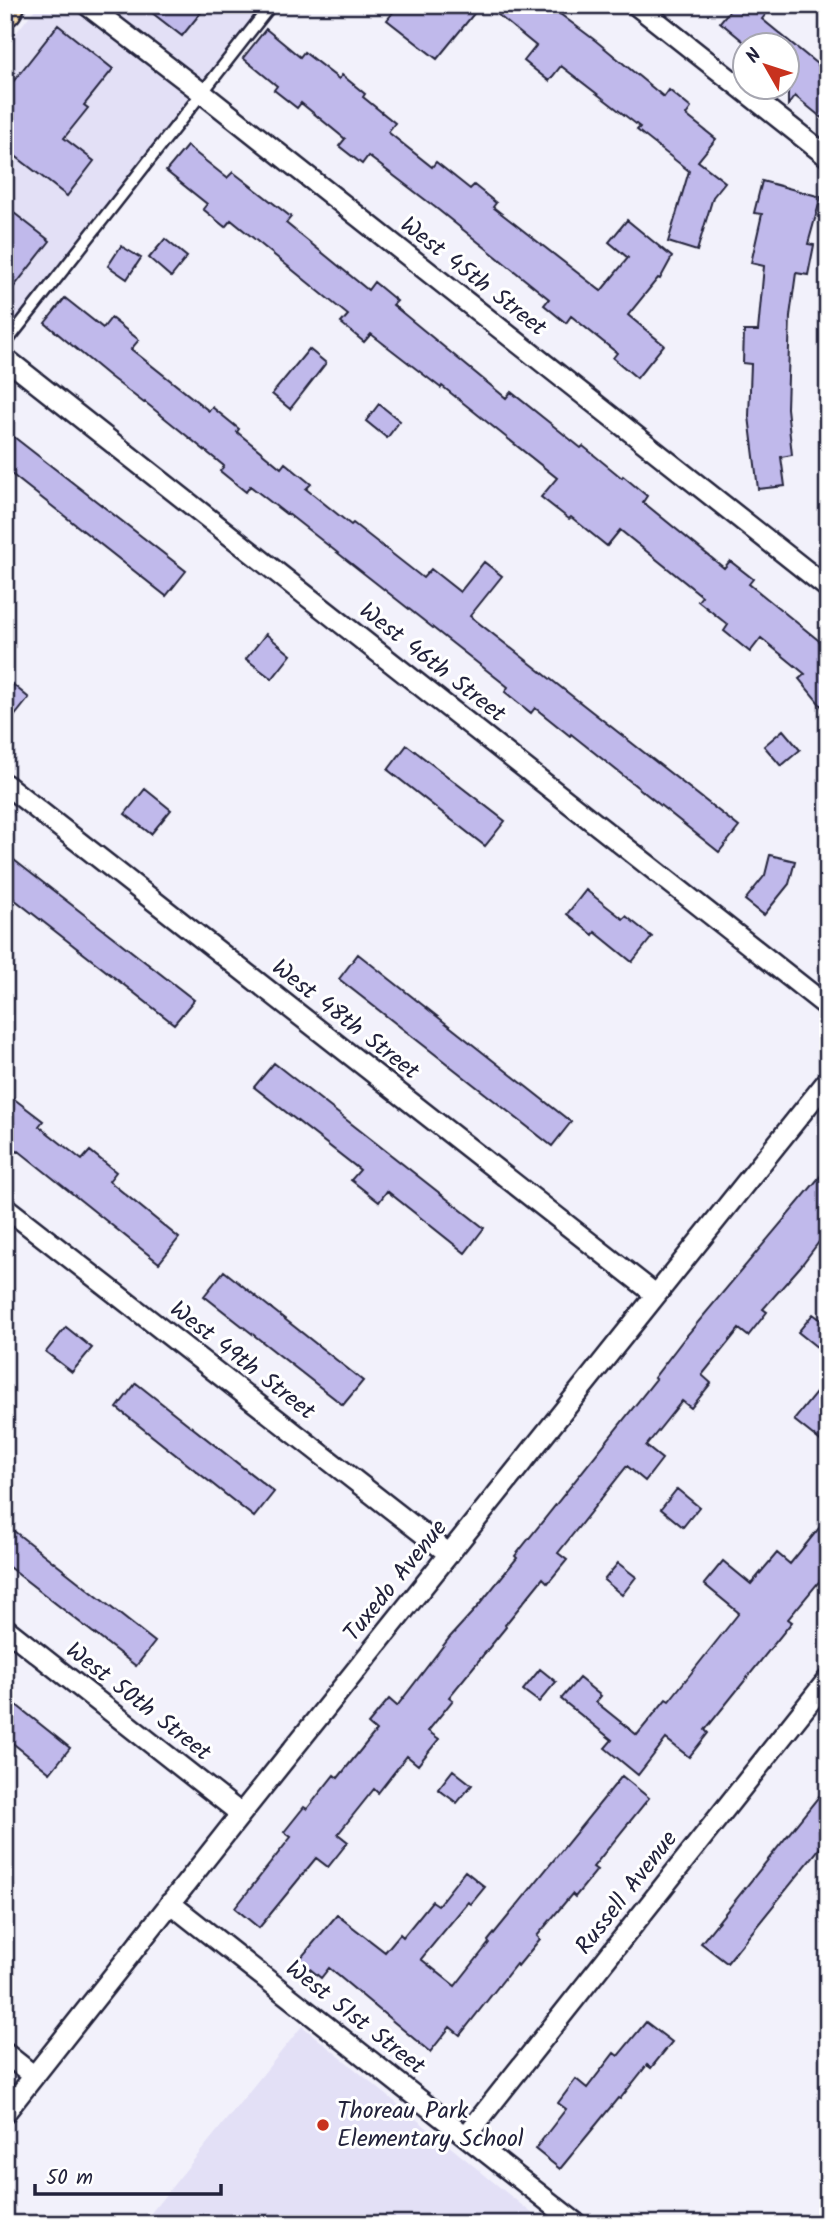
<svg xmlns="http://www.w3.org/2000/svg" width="833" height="2229" viewBox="0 0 833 2229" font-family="Kalam,sans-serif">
  <rect width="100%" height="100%" fill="#f2f1fb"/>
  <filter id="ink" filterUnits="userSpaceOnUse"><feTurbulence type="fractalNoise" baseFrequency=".0143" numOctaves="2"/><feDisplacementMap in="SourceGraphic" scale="14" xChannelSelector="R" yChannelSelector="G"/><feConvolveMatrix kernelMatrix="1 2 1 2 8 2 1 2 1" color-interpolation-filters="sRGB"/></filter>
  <g filter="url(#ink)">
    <path fill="#e3e0f6" d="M 38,5 L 276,5 L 5,353 L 5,47 Z
      M 302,2026 L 545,2224 L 142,2224 Z"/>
    <path fill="#c0b9eb" stroke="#22223b" stroke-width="2" d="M 142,5 L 207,5 L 182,36 Z
      M 399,5 L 481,5 L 437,59 L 387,20 Z
      M 486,5 L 548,5 L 596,41 L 664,97 L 669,90 L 691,108 L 686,115 L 716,139 L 698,161 L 725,182 L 713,197 L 697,251 L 668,242 L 689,171 L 637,130 L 640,127 L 561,66 L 549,81 L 524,61 L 536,46 Z
      M 734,5 L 773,5 L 762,19 L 828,73 L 828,123 L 795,96 L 788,105 L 788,46 L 749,46 L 720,22 Z
      M 58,25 L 113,69 L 84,105 L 88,108 L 64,138 L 94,161 L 67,196 L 5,148 L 5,92 Z
      M 266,29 L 300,57 L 304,52 L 339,79 L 342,75 L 365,94 L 363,97 L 395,123 L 388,132 L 432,167 L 436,162 L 470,189 L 474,185 L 496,203 L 493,207 L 601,291 L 628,258 L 609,242 L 627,220 L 672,257 L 660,279 L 658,278 L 628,315 L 664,345 L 637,378 L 613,358 L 617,353 L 571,316 L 566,323 L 544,305 L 549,299 L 436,208 L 368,156 L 362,164 L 339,146 L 345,139 L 301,103 L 297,108 L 274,90 L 277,86 L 243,58 Z
      M 187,146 L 227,178 L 233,172 L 291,217 L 286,223 L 368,290 L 374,282 L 397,301 L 393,305 L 506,398 L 511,392 L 581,448 L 583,446 L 622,478 L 623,476 L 647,496 L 643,502 L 724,568 L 730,561 L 753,579 L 749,584 L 828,648 L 828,714 L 799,679 L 805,674 L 761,638 L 750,652 L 724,631 L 728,625 L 698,601 L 702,596 L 620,530 L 607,546 L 571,517 L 569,519 L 541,497 L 557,478 L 442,386 L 441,388 L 371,334 L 364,342 L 341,323 L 348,315 L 231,220 L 225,227 L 203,209 L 207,204 L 166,171 Z
      M 762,181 L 821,197 L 808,244 L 814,245 L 808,275 L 796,273 L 790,316 L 787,408 L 792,455 L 781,457 L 785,486 L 758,489 L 749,416 L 751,364 L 743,363 L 744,331 L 758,331 L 764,266 L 751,263 L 762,214 L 754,213 Z
      M 5,206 L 50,241 L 5,298 Z
      M 165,239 L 187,257 L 171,277 L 149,258 Z
      M 121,246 L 141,258 L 127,279 L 108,266 Z
      M 65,298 L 103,328 L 111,318 L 139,340 L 131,349 L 209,411 L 212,407 L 239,429 L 237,432 L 281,468 L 285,463 L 311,484 L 306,489 L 351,525 L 353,523 L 423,578 L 431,569 L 460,592 L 484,562 L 502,576 L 470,616 L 739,827 L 719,852 L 571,734 L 570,736 L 535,708 L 531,713 L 505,692 L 508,687 L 287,513 L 286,514 L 250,486 L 246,492 L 220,471 L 224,466 L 145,402 L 144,403 L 109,376 L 45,323 Z
      M 309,349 L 326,363 L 290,409 L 272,394 Z
      M 379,404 L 400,421 L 387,438 L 366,421 Z
      M 5,430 L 186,571 L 166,596 L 5,469 Z
      M 266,634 L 291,655 L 272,679 L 246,659 Z
      M 5,678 L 29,698 L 5,728 Z
      M 783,730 L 800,750 L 781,766 L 764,746 Z
      M 407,745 L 505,821 L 485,846 L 388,770 Z
      M 145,789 L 171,810 L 151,834 L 125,814 Z
      M 5,853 L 194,1000 L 174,1024 L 5,892 Z
      M 770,855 L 795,861 L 789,884 L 764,915 L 745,900 L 765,875 Z
      M 586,890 L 623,919 L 626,916 L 652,937 L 632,962 L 595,932 L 593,935 L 567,914 Z
      M 358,954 L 571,1122 L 552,1146 L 339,979 Z
      M 274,1063 L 484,1228 L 465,1253 L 387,1191 L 379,1202 L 351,1180 L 360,1170 L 254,1087 Z
      M 5,1092 L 43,1121 L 39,1126 L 82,1160 L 90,1151 L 116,1172 L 109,1181 L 179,1238 L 159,1263 L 19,1151 L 18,1152 L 5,1142 Z
      M 828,1167 L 828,1230 L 800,1267 L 763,1309 L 767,1312 L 748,1336 L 739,1329 L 702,1375 L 711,1383 L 691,1408 L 682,1401 L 646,1446 L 662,1459 L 645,1481 L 627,1466 L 558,1553 L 567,1560 L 548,1583 L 543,1578 L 505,1625 L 506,1627 L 449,1697 L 453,1700 L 428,1731 L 439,1739 L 418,1765 L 407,1756 L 378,1793 L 374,1789 L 338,1834 L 348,1842 L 328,1867 L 316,1858 L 259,1928 L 235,1908 L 291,1837 L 284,1832 L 304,1807 L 307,1809 L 334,1775 L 338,1778 L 376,1731 L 368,1724 L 389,1699 L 397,1706 L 450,1637 L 479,1605 L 517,1558 L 515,1556 L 656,1379 L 654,1378 L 683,1340 Z
      M 224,1271 L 363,1381 L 343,1405 L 204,1296 Z
      M 813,1314 L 828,1325 L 828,1356 L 798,1332 Z
      M 66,1327 L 92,1348 L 72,1372 L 46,1352 Z
      M 828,1378 L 828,1447 L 794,1420 Z
      M 136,1383 L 274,1492 L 254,1517 L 117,1408 Z
      M 677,1489 L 699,1507 L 683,1527 L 661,1509 Z
      M 828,1517 L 828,1571 L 788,1619 L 792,1622 L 705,1730 L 708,1733 L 689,1757 L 666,1739 L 638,1775 L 605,1748 L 612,1740 L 561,1699 L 579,1678 L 601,1696 L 596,1702 L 637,1735 L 666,1699 L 669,1701 L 739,1613 L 704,1584 L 723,1561 L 751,1584 L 777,1553 L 790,1564 Z
      M 5,1524 L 155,1642 L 136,1666 L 5,1564 Z
      M 618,1563 L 636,1577 L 622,1595 L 604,1580 Z
      M 540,1669 L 556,1682 L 539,1702 L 523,1690 Z
      M 5,1696 L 70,1748 L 50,1773 L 5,1737 Z
      M 453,1770 L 472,1785 L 457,1803 L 438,1789 Z
      M 622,1776 L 649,1798 L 593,1867 L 597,1870 L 575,1897 L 572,1894 L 537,1936 L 540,1939 L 518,1966 L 516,1964 L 460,2035 L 450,2027 L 430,2052 L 329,1968 L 321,1978 L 299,1960 L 337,1915 L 385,1952 L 400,1934 L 403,1937 L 432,1901 L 438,1905 L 465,1871 L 485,1887 L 471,1904 L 468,1902 L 421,1959 L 455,1986 L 489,1943 L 488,1941 Z
      M 828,1785 L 828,1838 L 727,1963 L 701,1943 Z
      M 646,2022 L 672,2042 L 651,2068 L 647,2065 L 620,2099 L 618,2098 L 560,2169 L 535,2149 L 566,2109 L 558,2103 L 576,2079 L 587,2088 L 614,2053 L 618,2056 Z"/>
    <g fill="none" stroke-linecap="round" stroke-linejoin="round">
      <g stroke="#22223b" stroke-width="15">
        <path id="lane" d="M 5,344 L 271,5"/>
      </g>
      <g stroke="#22223b" stroke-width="24">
        <path id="street" d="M 87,5 L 201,92 L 828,588
          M 636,5 L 828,157
          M 5,358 L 828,1007
          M 5,784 L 655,1294
          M 5,1207 L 449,1554
          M 5,1628 L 241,1814
          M 170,1903 L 577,2224
          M 5,2053 L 34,2076
          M 5,2113 L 241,1814 L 828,1080
          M 466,2136 L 828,1679"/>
      </g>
      <g stroke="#22223b" stroke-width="37">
        <path id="primary" d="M 5,10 L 8,5"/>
      </g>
      <use href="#lane" stroke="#fff" stroke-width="10"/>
      <use href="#street" stroke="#fff" stroke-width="19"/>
      <use href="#primary" stroke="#f9deab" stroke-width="32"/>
    </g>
  </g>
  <circle fill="#c8321e" stroke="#fff" stroke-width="2.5" cx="323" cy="2125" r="7"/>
  <g text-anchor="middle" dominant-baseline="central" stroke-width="6" stroke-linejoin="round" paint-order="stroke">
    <g font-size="24" fill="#22223b" stroke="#fff">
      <text transform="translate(473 277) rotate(38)">West 45th Street</text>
      <text transform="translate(432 663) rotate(38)">West 46th Street</text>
      <text transform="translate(345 1020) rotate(38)">West 48th Street</text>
      <text transform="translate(242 1361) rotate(38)">West 49th Street</text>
      <text transform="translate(396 1581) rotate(-51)">Tuxedo Avenue</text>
      <text transform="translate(138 1702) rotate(38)">West 50th Street</text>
      <text transform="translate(627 1893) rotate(-52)">Russell Avenue</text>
      <text transform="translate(355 2018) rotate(38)">West 51st Street</text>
    </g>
    <g font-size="24" fill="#22223b" stroke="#fff" text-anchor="start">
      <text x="337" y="2111">Thoreau Park<tspan x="337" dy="28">Elementary School</tspan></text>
    </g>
  </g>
  <rect width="833" height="2229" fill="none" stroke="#fff" stroke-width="28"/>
  <rect x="14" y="14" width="805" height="2201" fill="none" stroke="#22223b" stroke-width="2.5" filter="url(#ink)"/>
  <g transform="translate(766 66) rotate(309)"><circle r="33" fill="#ffffff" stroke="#a7a7b1" stroke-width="2"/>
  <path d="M0-5L12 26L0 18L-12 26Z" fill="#c8321e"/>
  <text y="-10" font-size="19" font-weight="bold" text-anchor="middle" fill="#22223b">N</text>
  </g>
  <path d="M35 2184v10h186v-10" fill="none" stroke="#22223b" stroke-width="3.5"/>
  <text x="46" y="2184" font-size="21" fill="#22223b" stroke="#ffffff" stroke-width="5" paint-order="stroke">50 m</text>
</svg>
